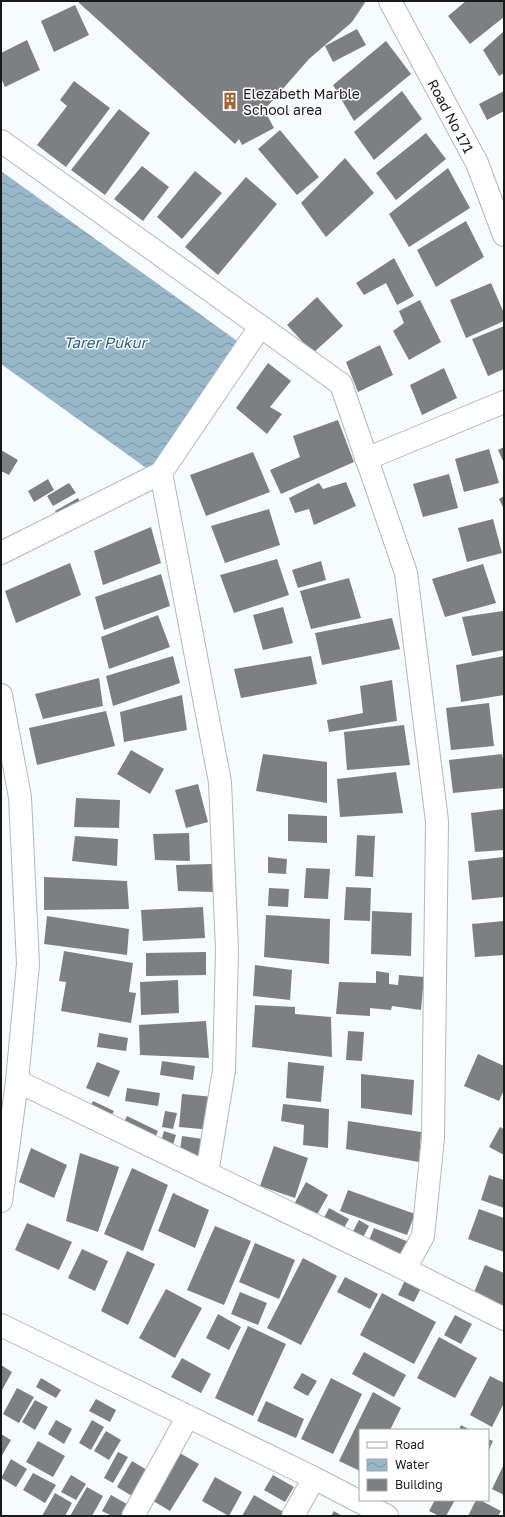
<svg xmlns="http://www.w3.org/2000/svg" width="505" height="1517" viewBox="0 0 505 1517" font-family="'Golos Text',sans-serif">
  <defs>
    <pattern id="water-waves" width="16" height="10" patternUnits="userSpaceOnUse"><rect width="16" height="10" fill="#96b8c9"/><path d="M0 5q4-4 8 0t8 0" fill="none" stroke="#7995a2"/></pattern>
  </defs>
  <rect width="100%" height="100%" fill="#f6fbfd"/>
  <path fill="url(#water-waves)" d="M 1,171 L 240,343 L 149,470 L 1,364 Z"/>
  <path fill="#7c8082" d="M 77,1 L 366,1 L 352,22 L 309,59 L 259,116 L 266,113 L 274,128 L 242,145 L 239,139 L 235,144 Z
    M 466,1 L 504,1 L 504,17 L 470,44 L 448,16 Z
    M 75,5 L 89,35 L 54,52 L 41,21 Z
    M 357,29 L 366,45 L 333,62 L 325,46 Z
    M 504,31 L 504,73 L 499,76 L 483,50 Z
    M 27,40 L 40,70 L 5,87 L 1,78 L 1,53 Z
    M 386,41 L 411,74 L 354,121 L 333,85 Z
    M 74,81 L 110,108 L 66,167 L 37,145 L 67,106 L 60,100 Z
    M 402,91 L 422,119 L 374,160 L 354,132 Z
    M 504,91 L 504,111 L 487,120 L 479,104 Z
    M 119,109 L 150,133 L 105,195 L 71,170 Z
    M 280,130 L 319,177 L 297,195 L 258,149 Z
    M 426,133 L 446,159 L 396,200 L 376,173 Z
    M 345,158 L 374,193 L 326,237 L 301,203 Z
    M 142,166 L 169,187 L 143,221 L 114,199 Z
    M 448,168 L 470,208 L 409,247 L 389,214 Z
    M 195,171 L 222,193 L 182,239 L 157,217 Z
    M 246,177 L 277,204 L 218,275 L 185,247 Z
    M 466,221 L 484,257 L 436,287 L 417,250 Z
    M 394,258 L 414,296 L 397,305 L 386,283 L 364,295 L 356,283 Z
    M 491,283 L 504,313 L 504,321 L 466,338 L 450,300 Z
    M 317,297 L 343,326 L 313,353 L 287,325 Z
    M 420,300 L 441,342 L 409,360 L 393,331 L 404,323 L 399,311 Z
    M 504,326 L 504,369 L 488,376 L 472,339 Z
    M 380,345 L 393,375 L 358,392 L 346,362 Z
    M 268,363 L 291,381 L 270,407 L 282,414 L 267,434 L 236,408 Z
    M 444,368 L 457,398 L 422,415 L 410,385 Z
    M 338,420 L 354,462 L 281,494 L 270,470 L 300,457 L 293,436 Z
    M 504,447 L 504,463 L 498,450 Z
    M 489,449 L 499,483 L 464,492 L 455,459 Z
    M 1,450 L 18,460 L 9,475 L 1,471 Z
    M 253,452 L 270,492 L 206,516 L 190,475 Z
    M 449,474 L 458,508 L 423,517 L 413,484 Z
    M 48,479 L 54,490 L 34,502 L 28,491 Z
    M 346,482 L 356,506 L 314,525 L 309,509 L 295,513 L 289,498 L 319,483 L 323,489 Z
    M 69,483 L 76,493 L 53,506 L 47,496 Z
    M 504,496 L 504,509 L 499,499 Z
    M 78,498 L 82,506 L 59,518 L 55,511 Z
    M 269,509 L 280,545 L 225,563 L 211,526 Z
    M 493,519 L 502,553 L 467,562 L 458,528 Z
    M 151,527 L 161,563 L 103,585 L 94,551 Z
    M 277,559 L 289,595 L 234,613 L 220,575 Z
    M 321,561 L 326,580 L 298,588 L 292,570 Z
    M 70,563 L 81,595 L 16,623 L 5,591 Z
    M 483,564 L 496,603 L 445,617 L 432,579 Z
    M 161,574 L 170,606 L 104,630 L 95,597 Z
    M 349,578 L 361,618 L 311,629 L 300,591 Z
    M 283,607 L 293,643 L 263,650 L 253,615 Z
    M 503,611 L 504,650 L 472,656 L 462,617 Z
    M 158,615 L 170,647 L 109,669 L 101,637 Z
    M 392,618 L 400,649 L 322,665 L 315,633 Z
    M 173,656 L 180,683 L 113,706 L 106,676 Z
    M 311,656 L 317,684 L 241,698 L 234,669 Z
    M 504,656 L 504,695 L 461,702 L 456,665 Z
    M 99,678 L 103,706 L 43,719 L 35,694 Z
    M 392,680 L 397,721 L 329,732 L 327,720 L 363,713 L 360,686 Z
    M 182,695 L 187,730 L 124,742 L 120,712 Z
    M 489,703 L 494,746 L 451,750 L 446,708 Z
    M 106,711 L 115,746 L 37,765 L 29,728 Z
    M 404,725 L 410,765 L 347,770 L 344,732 Z
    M 131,750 L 164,769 L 150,794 L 117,774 Z
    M 263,754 L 327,762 L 327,803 L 256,791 Z
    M 502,754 L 504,764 L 504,788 L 453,793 L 449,760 Z
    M 396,772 L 403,813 L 340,817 L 337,779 Z
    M 198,784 L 208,822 L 186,828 L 175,790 Z
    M 76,798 L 120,800 L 119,828 L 74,827 Z
    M 504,809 L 504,850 L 475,852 L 471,813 Z
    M 288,814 L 327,816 L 327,843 L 288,841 Z
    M 189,833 L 190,861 L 155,860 L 153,834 Z
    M 357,835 L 375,836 L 373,877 L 355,876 Z
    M 75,836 L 118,839 L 117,866 L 72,861 Z
    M 268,857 L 287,859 L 286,874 L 268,873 Z
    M 504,857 L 504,897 L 472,900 L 468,861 Z
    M 212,864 L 213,892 L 178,891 L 176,865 Z
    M 306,868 L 330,869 L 328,899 L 304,898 Z
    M 44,877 L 127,881 L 129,909 L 44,910 Z
    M 346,887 L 371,888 L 370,921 L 344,920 Z
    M 269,888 L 289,889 L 288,907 L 268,906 Z
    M 203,907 L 205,938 L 143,941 L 141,910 Z
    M 372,911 L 412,913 L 411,956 L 371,954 Z
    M 266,915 L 330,919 L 329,964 L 264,957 Z
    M 47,916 L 129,929 L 127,955 L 44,944 Z
    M 504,921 L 504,955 L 475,957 L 472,924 Z
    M 64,951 L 133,963 L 129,992 L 136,993 L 131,1023 L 61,1011 L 66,982 L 59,981 Z
    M 206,952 L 206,975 L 146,976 L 146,953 Z
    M 255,965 L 292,970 L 290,1000 L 253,996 Z
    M 376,971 L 389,973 L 389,984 L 398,985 L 399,975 L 424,977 L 421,1010 L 392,1006 L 391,1010 L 370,1008 L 370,1016 L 336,1014 L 339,982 L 376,983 Z
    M 178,980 L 179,1013 L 141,1015 L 140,982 Z
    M 255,1005 L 295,1007 L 295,1014 L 331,1017 L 332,1057 L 252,1047 Z
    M 206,1021 L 209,1058 L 140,1055 L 139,1025 Z
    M 348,1031 L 364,1032 L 362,1061 L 346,1060 Z
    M 99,1033 L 128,1038 L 126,1051 L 97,1047 Z
    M 478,1054 L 504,1066 L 504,1090 L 499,1101 L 464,1086 Z
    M 162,1061 L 195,1066 L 193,1080 L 160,1075 Z
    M 97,1062 L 120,1071 L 109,1097 L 86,1088 Z
    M 288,1062 L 324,1066 L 321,1102 L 286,1098 Z
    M 361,1074 L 414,1080 L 412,1115 L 361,1108 Z
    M 127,1088 L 160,1093 L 158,1106 L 125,1101 Z
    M 182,1094 L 214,1097 L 212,1130 L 179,1127 Z
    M 93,1101 L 114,1111 L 108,1122 L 88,1112 Z
    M 283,1104 L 329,1109 L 328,1148 L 303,1145 L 304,1125 L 281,1121 Z
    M 165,1111 L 177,1113 L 173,1129 L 162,1127 Z
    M 127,1116 L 158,1131 L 152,1144 L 121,1129 Z
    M 348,1121 L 421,1132 L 419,1162 L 346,1149 Z
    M 500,1127 L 504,1129 L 504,1155 L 489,1147 Z
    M 164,1131 L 176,1135 L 172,1148 L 160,1145 Z
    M 182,1136 L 203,1139 L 200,1160 L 179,1157 Z
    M 274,1146 L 308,1158 L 295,1198 L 260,1186 Z
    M 31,1148 L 67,1165 L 54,1198 L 19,1182 Z
    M 80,1153 L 119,1167 L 98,1232 L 66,1221 Z
    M 132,1168 L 168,1185 L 143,1251 L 104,1234 Z
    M 489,1175 L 504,1180 L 504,1208 L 481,1200 Z
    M 306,1182 L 328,1195 L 314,1220 L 292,1208 Z
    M 348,1190 L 415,1214 L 407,1235 L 340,1211 Z
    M 173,1193 L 209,1210 L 195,1248 L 158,1231 Z
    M 329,1208 L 349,1219 L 340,1235 L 321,1224 Z
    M 479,1209 L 504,1218 L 504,1252 L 468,1239 Z
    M 359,1220 L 369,1226 L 360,1243 L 350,1237 Z
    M 27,1223 L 72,1242 L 59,1270 L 15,1250 Z
    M 215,1226 L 251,1241 L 224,1305 L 187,1290 Z
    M 374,1228 L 409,1242 L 402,1260 L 367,1245 Z
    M 255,1243 L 295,1260 L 279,1299 L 239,1282 Z
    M 82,1249 L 108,1261 L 95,1291 L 68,1278 Z
    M 127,1251 L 155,1264 L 128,1325 L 101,1311 Z
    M 303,1258 L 337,1276 L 301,1345 L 267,1328 Z
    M 485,1265 L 504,1273 L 504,1310 L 471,1300 Z
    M 345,1277 L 378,1294 L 370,1309 L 337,1292 Z
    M 405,1280 L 421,1288 L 414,1302 L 398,1295 Z
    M 166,1289 L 202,1308 L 175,1358 L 139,1338 Z
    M 240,1292 L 267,1303 L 258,1325 L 231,1314 Z
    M 382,1293 L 436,1322 L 414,1364 L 360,1335 Z
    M 218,1314 L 241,1327 L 229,1350 L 206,1338 Z
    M 455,1315 L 472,1324 L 461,1344 L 444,1335 Z
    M 248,1326 L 286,1344 L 253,1416 L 215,1398 Z
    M 439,1337 L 477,1358 L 455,1398 L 417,1378 Z
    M 364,1352 L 406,1375 L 394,1397 L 352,1374 Z
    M 182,1358 L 211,1374 L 201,1393 L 171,1377 Z
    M 1,1365 L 12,1372 L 1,1392 Z
    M 302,1373 L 317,1381 L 308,1396 L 293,1388 Z
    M 490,1376 L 504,1383 L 504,1403 L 492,1427 L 470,1415 Z
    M 41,1378 L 61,1390 L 56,1398 L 36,1387 Z
    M 331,1378 L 362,1394 L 333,1454 L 301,1439 Z
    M 17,1388 L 34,1397 L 19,1423 L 3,1414 Z
    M 373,1392 L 401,1408 L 390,1430 L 360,1430 L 360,1471 L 339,1461 Z
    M 96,1399 L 116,1410 L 110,1422 L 89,1411 Z
    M 35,1400 L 48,1407 L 35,1430 L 22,1422 Z
    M 266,1401 L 304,1419 L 296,1438 L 257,1421 Z
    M 56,1420 L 72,1429 L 64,1444 L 48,1434 Z
    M 92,1420 L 104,1427 L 91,1450 L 79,1443 Z
    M 461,1425 L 470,1430 L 459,1430 Z
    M 106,1431 L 121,1440 L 109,1460 L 94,1451 Z
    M 1,1434 L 11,1440 L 1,1457 Z
    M 488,1439 L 493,1441 L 488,1452 Z
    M 38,1441 L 65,1456 L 53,1477 L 26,1462 Z
    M 118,1452 L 128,1457 L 113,1483 L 104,1478 Z
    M 178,1452 L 199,1464 L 170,1511 L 150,1499 Z
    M 11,1459 L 27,1469 L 16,1487 L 1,1478 Z
    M 132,1461 L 147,1470 L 132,1496 L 117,1487 Z
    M 504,1464 L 504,1495 L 492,1489 Z
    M 33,1473 L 56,1485 L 45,1503 L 23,1490 Z
    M 71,1475 L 86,1484 L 76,1500 L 61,1492 Z
    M 273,1475 L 294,1487 L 285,1502 L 264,1490 Z
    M 215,1477 L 242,1492 L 229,1516 L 202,1501 Z
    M 87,1487 L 103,1496 L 92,1516 L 70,1516 Z
    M 55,1493 L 72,1503 L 65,1516 L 42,1516 Z
    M 111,1495 L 148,1516 L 112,1516 L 102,1511 Z
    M 254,1495 L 287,1514 L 285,1516 L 242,1516 Z
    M 435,1500 L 455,1500 L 446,1516 L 439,1516 L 429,1511 Z
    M 476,1500 L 480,1500 L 501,1511 L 498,1516 L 468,1516 Z
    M 334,1511 L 342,1516 L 331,1516 Z"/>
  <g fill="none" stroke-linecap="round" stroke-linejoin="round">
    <g stroke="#b2b7b9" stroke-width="24">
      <path id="minor" d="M 390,1 L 477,163 L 504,235
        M 1,141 L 341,384 L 406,573 L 437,821 L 433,1138 L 423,1236 L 405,1269
        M 366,459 L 504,402
        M 161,473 L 220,782 L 227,950 L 224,1070 L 207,1173
        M 1,553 L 161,473 L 260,327
        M 1,695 L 20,797 L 28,964 L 17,1081 L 405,1269 L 504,1319
        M 1,1201 L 17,1081
        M 1,1325 L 314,1478 L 387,1516
        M 133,1516 L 188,1416
        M 293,1516 L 314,1478"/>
    </g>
    <use href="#minor" stroke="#fff" stroke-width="22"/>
  </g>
  <defs>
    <g id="building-bare" transform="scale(1.38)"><path d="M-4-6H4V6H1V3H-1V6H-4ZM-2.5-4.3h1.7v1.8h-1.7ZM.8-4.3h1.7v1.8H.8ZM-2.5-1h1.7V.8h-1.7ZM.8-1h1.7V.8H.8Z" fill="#a4652d" stroke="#fff" stroke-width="2.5" paint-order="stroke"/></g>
  </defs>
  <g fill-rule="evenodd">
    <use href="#building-bare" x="230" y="101"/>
  </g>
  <g text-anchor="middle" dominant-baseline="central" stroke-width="3" stroke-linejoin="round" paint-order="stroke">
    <g font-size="14" fill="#181a1a" stroke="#fff" text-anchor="start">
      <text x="243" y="93">Elezabeth Marble<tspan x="243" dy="16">School area</tspan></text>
    </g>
    <g font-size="14" fill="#181a1a" stroke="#fff">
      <text transform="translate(451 116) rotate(62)">Road No 171</text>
    </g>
    <g font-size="15" font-style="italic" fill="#215e78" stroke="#fff">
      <text x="105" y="342">Tarer Pukur</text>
    </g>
  </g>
  <rect width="505" height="1517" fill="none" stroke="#181a1a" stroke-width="4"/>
  <rect x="359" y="1429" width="130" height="72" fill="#ffffff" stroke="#a3a3a3"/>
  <rect x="367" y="1442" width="20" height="6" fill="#ffffff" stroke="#a3a3a3"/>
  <text x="395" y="1449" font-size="12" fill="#181a1a">Road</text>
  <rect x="367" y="1459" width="20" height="12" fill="url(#water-waves)" stroke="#a3a3a3"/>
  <text x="395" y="1469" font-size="12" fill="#181a1a">Water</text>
  <rect x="367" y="1479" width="20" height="12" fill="#7c8082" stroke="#a3a3a3"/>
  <text x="395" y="1489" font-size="12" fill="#181a1a">Building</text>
</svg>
